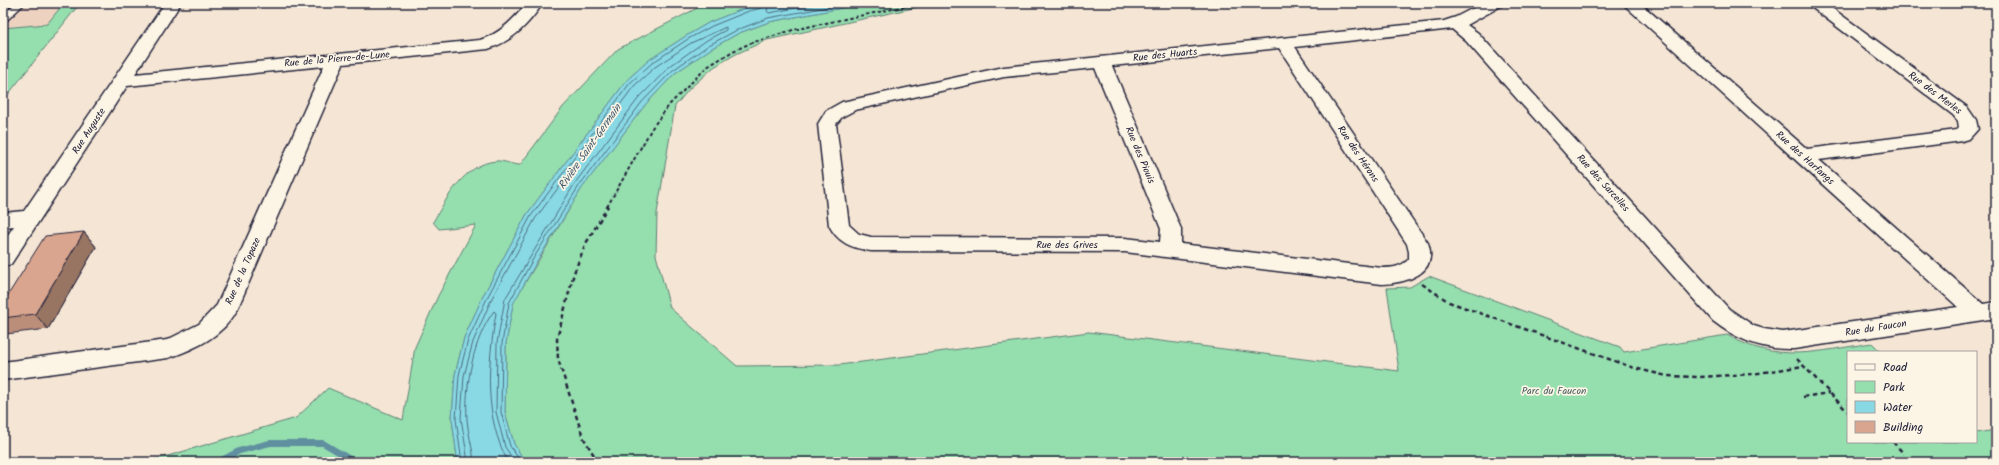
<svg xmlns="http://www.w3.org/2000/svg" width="1999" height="465" viewBox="0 0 1999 465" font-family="Kalam,sans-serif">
  <rect width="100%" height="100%" fill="#f5e5d4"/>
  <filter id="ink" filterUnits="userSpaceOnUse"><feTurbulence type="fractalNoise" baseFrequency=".025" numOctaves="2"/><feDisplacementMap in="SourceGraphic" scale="8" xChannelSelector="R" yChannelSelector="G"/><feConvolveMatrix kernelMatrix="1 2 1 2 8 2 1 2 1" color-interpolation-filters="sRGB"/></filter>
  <g filter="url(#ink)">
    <path fill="#edd2bf" d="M 3,3 L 80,3 L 65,22 L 3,28 Z"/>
    <path fill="#95deae" stroke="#5c8074" d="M 64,3 L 80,3 L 3,101 L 3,28 L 47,24 Z
      M 707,3 L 769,3 L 748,7 L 710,22 L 686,36 L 649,60 L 627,80 L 527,214 L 484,294 L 464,338 L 455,375 L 452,419 L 457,457 L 459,462 L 140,462 L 161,458 L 296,418 L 328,388 L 403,420 L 415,347 L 438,296 L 476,225 L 439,229 L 433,222 C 447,198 464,164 496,161 C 503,160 512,165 520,165 L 563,107 L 618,49 Z
      M 868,3 L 936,3 L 767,40 L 736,54 L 714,67 L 690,88 L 675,106 L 657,213 L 656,255 L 670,308 L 737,366 L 839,365 L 1089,332 L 1399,371 L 1387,288 L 1410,287 L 1429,276 L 1620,347 L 1624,352 L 1727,335 C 1778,364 1818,351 1872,343 L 1881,352 L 1848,352 L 1848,442 L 1976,442 L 1976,433 L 1996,430 L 1996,462 L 525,462 L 514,444 L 505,412 L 506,343 L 513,303 L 582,188 L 645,105 L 675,73 L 712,48 L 739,33 L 769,22 Z"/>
    <path fill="#89d9e4" stroke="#6090a0" d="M 769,3 L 868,3 L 769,22 L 739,33 L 712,48 L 675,73 L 645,105 L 582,188 L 537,261 L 513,304 L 506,343 L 505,412 L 514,444 L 525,462 L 459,462 L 457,457 L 452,419 L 455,375 L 464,338 L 484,294 L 527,214 L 627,80 L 649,60 L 686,36 L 710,22 L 748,7 Z"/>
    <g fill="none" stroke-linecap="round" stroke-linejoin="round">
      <path stroke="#4b6b7f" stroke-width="1" d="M 769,3 L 767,11 L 769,13 L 823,3
        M 462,462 L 456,419 L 459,375 L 468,340 L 488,296 L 531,216 L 630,83 L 652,63 L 688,39 L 712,26 L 749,11 L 762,8 L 764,3
        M 468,462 L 461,418 L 464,376 L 473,342 L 492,298 L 535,219 L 634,86 L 655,67 L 691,43 L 726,27 L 726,30 L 707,40 L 670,66 L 638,99 L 575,183 L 505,299 L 497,343 L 496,412 L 505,447 L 515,462
        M 474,462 C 473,448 468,434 467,420 C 465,385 473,339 494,311 L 496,313 C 488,364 483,415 508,462
        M 521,462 L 510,446 L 501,412 L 502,343 L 509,303 L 533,259 L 579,186 L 642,102 L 673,70 L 709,45 L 737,30 L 768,18 L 850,3"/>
      <path stroke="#6090a0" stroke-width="6" d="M 218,462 L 239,451 L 270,443 L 323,443 L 355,462"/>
      <g stroke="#22223b" stroke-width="3">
        <path id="lane" d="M 16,3 L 25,3 L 6,21 L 3,21 L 3,15 Z"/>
      </g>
      <g stroke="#22223b" stroke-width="3">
        <path id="street" d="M 165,3 L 181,3 L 135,74 L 480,40 C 500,34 514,19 527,3 L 543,3 C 529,24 513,41 488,49 L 343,64 L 237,310 C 223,336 195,349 168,358 L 3,380 L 3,362 L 167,340 L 199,324 L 217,305 L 324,66 L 127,86 L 11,264 L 3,267 L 3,242 L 14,226 L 3,227 L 3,213 L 24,211 Z
          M 1483,3 L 1503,3 L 1501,6 L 1467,25 L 1478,33 L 1729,309 L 1754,326 L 1764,329 L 1783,332 L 1958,307 L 1622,3 L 1640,3 L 1807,149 L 1957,130 L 1959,128 L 1958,121 L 1953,115 L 1806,3 L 1825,3 L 1967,107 L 1976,120 L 1978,129 L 1969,139 L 1962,141 L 1819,160 L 1983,304 L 1996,302 L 1996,318 L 1794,349 C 1763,350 1737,340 1713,321 L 1466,41 L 1452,29 L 1295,47 L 1428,243 C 1439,274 1406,283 1382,284 L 1125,252 L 871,251 C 852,248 838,243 829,225 L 818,124 L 826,111 L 842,102 L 1004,67 L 1444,21 L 1456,17 ZM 1279,48 L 1407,244 L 1409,252 L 1409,259 C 1401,267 1393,268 1382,268 L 1181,244 L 1181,229 L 1112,66 ZM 1095,68 L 1161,229 L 1160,242 L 1125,238 L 871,237 L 859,234 L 849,225 L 836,124 L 842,117 L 855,110 L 1004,77 Z"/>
      </g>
      <path stroke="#22223b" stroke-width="2" stroke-dasharray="3.5 2.5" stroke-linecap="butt" d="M 607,207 L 652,128 L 670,104 L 707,67 L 733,51 L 751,43 L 793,30 L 921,3"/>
      <path stroke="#22223b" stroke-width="2.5" stroke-dasharray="4.5 3.5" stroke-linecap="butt" d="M 1422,284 L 1449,302 L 1634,368 L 1667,376 L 1699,377 L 1752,374 L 1803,366
        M 1797,359 L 1848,412
        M 1803,397 L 1829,393
        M 1893,442 L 1904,454
        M 598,462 L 583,437 L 558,359 L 557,339 L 574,273 L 585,245 L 608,206"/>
      <use href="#lane" fill="#fcf5e5" fill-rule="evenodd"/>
      <use href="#street" fill="#fcf5e5" fill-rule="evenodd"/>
    </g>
    <path fill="#bb8e7a" stroke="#22223b" d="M 84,232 L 96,247 L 48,329 L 6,334 L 3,331 L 3,303 Z"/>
    <path fill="#987463" stroke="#22223b" d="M 3,3 L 12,3 L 3,14 Z
      M 84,232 L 96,247 L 48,329 L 35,314 Z"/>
    <path fill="#d9a58e" stroke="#22223b" d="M 84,232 L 35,314 L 3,318 L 3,303 L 45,236 Z"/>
  </g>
  <g text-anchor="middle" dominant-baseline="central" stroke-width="3.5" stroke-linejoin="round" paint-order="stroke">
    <g font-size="10" fill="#22223b" stroke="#fcf5e5">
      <text transform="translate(1165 55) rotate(-6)">Rue des Huarts</text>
      <text transform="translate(337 59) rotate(-5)">Rue de la Pierre-de-Lune</text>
      <text transform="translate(1935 93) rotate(37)">Rue des Merles</text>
      <text transform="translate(89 131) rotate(-57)">Rue Auguste</text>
      <text transform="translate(1358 154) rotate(56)">Rue des Hérons</text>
      <text transform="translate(1140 155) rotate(67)">Rue des Piouis</text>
      <text transform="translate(1805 158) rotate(42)">Rue des Harfangs</text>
      <text transform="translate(1603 183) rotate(48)">Rue des Sarcelles</text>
      <text x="1067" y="245">Rue des Grives</text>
      <text transform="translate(243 271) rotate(-66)">Rue de la Topaze</text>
      <text transform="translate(1876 328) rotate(-9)">Rue du Faucon</text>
    </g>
    <g font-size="10" fill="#445a5e" stroke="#fcf5e5">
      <text x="1554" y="391">Parc du Faucon</text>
    </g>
    <g font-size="11" font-style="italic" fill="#41596e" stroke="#fcf5e5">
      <text transform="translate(590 147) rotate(-55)">Rivière Saint-Germain</text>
    </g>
  </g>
  <rect width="1999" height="465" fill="none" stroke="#fcf5e5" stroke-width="16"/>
  <rect x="8" y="8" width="1983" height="449" fill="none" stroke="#22223b" stroke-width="1.5" filter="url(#ink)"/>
  <rect x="1847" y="351" width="130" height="92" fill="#fcf5e5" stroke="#a5a1a1"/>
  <rect x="1855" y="364" width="20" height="6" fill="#fcf5e5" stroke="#a5a1a1"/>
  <text x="1883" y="371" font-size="12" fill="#22223b">Road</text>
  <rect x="1855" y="381" width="20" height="12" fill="#95deae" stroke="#a5a1a1"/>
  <text x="1883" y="391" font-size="12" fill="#22223b">Park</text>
  <rect x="1855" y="401" width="20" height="12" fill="#89d9e4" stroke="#a5a1a1"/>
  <text x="1883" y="411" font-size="12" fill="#22223b">Water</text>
  <rect x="1855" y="421" width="20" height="12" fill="#d9a58e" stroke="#a5a1a1"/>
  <text x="1883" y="431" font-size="12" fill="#22223b">Building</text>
</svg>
